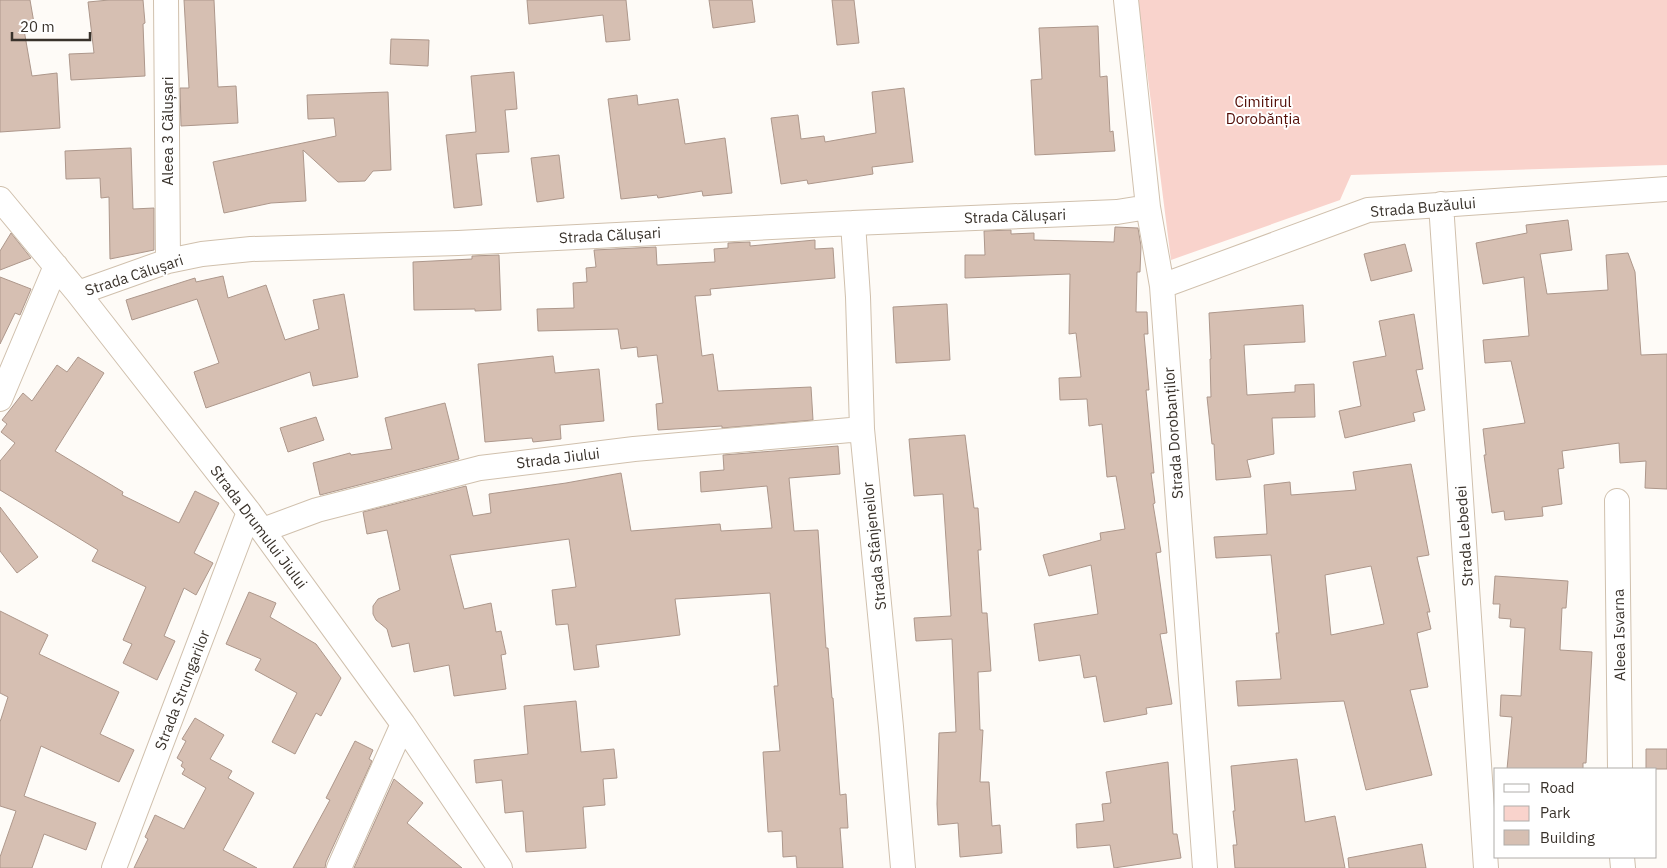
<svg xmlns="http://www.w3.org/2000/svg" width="1667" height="868" viewBox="0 0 1667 868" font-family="'IBM Plex Sans',sans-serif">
  <rect width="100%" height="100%" fill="#fefbf7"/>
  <path fill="#f9d3cc" d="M 1138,0 L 1667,0 L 1667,165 L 1351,175 L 1340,200 L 1171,260 Z"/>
  <path fill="#d6bfb2" stroke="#ad978b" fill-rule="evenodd" d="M 0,0 L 30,0 L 34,23 L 23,24 L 32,76 L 57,73 L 60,128 L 0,132 Z
    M 109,0 L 143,0 L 145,23 L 143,24 L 145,76 L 71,80 L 69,54 L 94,53 L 88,2 Z
    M 184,0 L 214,0 L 218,87 L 236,86 L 238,123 L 181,126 L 180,88 L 189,88 Z
    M 527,0 L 626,0 L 630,40 L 606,42 L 603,15 L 529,24 Z
    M 709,0 L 752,0 L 755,22 L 713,28 Z
    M 832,0 L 854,0 L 859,43 L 837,45 Z
    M 1098,26 L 1100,77 L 1107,76 L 1110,132 L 1113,131 L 1115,151 L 1035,155 L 1031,80 L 1042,79 L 1039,28 Z
    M 391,39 L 429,40 L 428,66 L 390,64 Z
    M 514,72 L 517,109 L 505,110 L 509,152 L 476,154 L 482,205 L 454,208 L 446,135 L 476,132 L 471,76 Z
    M 904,88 L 913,162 L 872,167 L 873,174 L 854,177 L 808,184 L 807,180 L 781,184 L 771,118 L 798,115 L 801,139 L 824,136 L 825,142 L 876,133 L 872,92 Z
    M 388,92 L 391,170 L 373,171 L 365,181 L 338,182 L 303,150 L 306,201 L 271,203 L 224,213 L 213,162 L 336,136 L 334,118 L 308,119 L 307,95 Z
    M 637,95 L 638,105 L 678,99 L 685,144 L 725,138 L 732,193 L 703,196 L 702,191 L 658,198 L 657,195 L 621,199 L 608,99 Z
    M 131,148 L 133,209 L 154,208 L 154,250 L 110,259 L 109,197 L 101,198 L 100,178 L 66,179 L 65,151 Z
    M 559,155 L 564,198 L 537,202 L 531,158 Z
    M 1568,220 L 1572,250 L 1540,254 L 1547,294 L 1608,290 L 1606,255 L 1628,253 L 1635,272 L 1641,355 L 1667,354 L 1667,489 L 1645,488 L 1646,461 L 1620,463 L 1619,443 L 1562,451 L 1564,468 L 1558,469 L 1562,504 L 1542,507 L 1543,516 L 1505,520 L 1504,511 L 1492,513 L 1484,455 L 1486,455 L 1483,429 L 1525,423 L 1511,361 L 1485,363 L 1483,340 L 1529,336 L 1524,277 L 1483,284 L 1476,243 L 1527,233 L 1526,225 Z
    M 1115,227 L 1138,228 L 1141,246 L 1140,272 L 1137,272 L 1136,312 L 1147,312 L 1148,334 L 1144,334 L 1149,390 L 1146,390 L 1154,473 L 1151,473 L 1155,503 L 1153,504 L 1161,552 L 1156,553 L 1167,633 L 1160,634 L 1172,704 L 1146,708 L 1147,714 L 1104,722 L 1096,676 L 1084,678 L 1080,655 L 1039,661 L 1034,624 L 1098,614 L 1091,565 L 1049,576 L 1043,555 L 1101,540 L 1100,533 L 1125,529 L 1116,476 L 1107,477 L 1102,424 L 1089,426 L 1087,399 L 1060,400 L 1059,378 L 1081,377 L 1076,333 L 1069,334 L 1070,274 L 965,278 L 965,255 L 985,255 L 984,231 L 1011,230 L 1011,234 L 1034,233 L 1034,240 L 1114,242 Z
    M 11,233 L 31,258 L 0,270 L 0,251 Z
    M 815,240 L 815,249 L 833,248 L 835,278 L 710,289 L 711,295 L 695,296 L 702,356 L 713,354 L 718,391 L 811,387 L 813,420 L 722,428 L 722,426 L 658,430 L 656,404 L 663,403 L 657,355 L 638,357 L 637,347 L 621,349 L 618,329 L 538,331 L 537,309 L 574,308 L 573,283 L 587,282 L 586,268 L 596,267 L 594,250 L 656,247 L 657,265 L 715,262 L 714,249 L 728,248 L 728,243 L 750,242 L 750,246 Z
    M 1405,244 L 1412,271 L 1371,281 L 1364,254 Z
    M 499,255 L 501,310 L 475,311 L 475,309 L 414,310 L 413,262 L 472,259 L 472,256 Z
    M 223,276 L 228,298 L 266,285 L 285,340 L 319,329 L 313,300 L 344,294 L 358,377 L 313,386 L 310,372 L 206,408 L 194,372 L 219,363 L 197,299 L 132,320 L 126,300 L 195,278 L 196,282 Z
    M 0,277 L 31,289 L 20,315 L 15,313 L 0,344 Z
    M 947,304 L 950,360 L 896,363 L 893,307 Z
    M 1303,305 L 1305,342 L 1244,345 L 1247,395 L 1295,392 L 1295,385 L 1314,384 L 1315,417 L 1272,418 L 1274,454 L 1247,460 L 1251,477 L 1216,480 L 1214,444 L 1212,444 L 1207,397 L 1211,397 L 1210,359 L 1211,359 L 1209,313 Z
    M 1414,314 L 1423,369 L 1416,370 L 1425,410 L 1413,413 L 1415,421 L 1345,438 L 1339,411 L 1361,406 L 1353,362 L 1386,356 L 1379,321 Z
    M 553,356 L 555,373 L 599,369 L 604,421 L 560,425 L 561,439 L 533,442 L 532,438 L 485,442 L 478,364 Z
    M 78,357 L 104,373 L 55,451 L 123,492 L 122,495 L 179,523 L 195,491 L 219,503 L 194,553 L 213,563 L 196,595 L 184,588 L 164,636 L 175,641 L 157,680 L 123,663 L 132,644 L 123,640 L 146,587 L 92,561 L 98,550 L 0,490 L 0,461 L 15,443 L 1,432 L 7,424 L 2,420 L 23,393 L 32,401 L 57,365 L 67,372 Z
    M 445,403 L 459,459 L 320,495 L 313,463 L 350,453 L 351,455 L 392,449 L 385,418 Z
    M 316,417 L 324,440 L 288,452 L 280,428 Z
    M 965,435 L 974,508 L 978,508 L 981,550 L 978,550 L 982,613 L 987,613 L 991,671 L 978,672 L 980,730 L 983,730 L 980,782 L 989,782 L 992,826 L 1000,825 L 1002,853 L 960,857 L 958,823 L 938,825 L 937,804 L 939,733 L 956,732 L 952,639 L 916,641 L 914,618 L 951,616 L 943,494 L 914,496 L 909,439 Z
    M 838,446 L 840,474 L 789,478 L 794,531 L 818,530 L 826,648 L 828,648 L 832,698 L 833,698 L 840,795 L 846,794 L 848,828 L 840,828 L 843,868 L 797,868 L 796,856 L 783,857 L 782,831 L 768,832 L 763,752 L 780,751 L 774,686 L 778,686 L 770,593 L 675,599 L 680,635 L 596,645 L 599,667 L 574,670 L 568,624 L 556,625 L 552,590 L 576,587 L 569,539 L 450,555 L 464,609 L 491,603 L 496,632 L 501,631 L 506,654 L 501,655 L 506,689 L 454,696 L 449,665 L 414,672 L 409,643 L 392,647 L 387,629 L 376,620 L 373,614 L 373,606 L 378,599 L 400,590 L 387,530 L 367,534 L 363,512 L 466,486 L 473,516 L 491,513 L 489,494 L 566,483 L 621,473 L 631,531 L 720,524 L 721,531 L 772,528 L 767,486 L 701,492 L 700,472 L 724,470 L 723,455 Z
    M 1411,464 L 1429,555 L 1417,557 L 1430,612 L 1427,612 L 1431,629 L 1417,633 L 1428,687 L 1410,690 L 1432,775 L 1366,790 L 1344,701 L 1238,706 L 1236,681 L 1281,679 L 1276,633 L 1279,633 L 1271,555 L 1216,558 L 1214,537 L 1267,534 L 1264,485 L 1290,482 L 1291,495 L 1356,490 L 1353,472 ZM 1371,566 L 1384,624 L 1331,635 L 1325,575 Z
    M 0,507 L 38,557 L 17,573 L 0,551 Z
    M 1495,576 L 1568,581 L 1566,608 L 1562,608 L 1560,650 L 1592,652 L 1586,763 L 1583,763 L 1583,769 L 1507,769 L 1512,717 L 1500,716 L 1501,695 L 1521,696 L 1525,628 L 1510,627 L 1511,619 L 1499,618 L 1500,604 L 1493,604 Z
    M 249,592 L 276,603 L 270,617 L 316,644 L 341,678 L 321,716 L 316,713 L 295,754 L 272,742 L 297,693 L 255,670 L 261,659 L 226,644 Z
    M 0,611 L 48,635 L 39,654 L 119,692 L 100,734 L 134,750 L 119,782 L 41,746 L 24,796 L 96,823 L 86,850 L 44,834 L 32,868 L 0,868 L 0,857 L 16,811 L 0,806 L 0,722 L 8,697 L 0,693 Z
    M 576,701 L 581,752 L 614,749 L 617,778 L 603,779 L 605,805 L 583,807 L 586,848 L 526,852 L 523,811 L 505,813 L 502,780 L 476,783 L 474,760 L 528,754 L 524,706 Z
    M 195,718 L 224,735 L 210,759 L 232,771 L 228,778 L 254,793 L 223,850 L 257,868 L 134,868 L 148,839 L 145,837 L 155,815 L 184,829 L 206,788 L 182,774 L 185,769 L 181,766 L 183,762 L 177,758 L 186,741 L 182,739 Z
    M 355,741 L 373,750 L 369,759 L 372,761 L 326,862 L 325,868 L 293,868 L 330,800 L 326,798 Z
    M 1646,749 L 1667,749 L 1667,769 L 1646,769 Z
    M 1297,759 L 1305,822 L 1335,816 L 1345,868 L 1235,868 L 1233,845 L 1237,845 L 1233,811 L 1235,811 L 1231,766 Z
    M 1168,762 L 1173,834 L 1177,834 L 1181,858 L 1114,868 L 1110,845 L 1077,848 L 1076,824 L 1104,821 L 1102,804 L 1111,803 L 1106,772 Z
    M 394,779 L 423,803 L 407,823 L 462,868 L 354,868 Z
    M 1422,844 L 1426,868 L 1349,868 L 1348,858 Z"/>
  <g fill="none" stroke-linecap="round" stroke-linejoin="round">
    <g stroke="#d0c0ad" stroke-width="26">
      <path id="street" d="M 166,0 L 168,261
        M 1126,0 L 1148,207 L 1162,286 L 1205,868
        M 0,199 L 78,293 L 249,512 L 403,724 L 500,868
        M 1441,204 L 1486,868
        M 853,223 L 858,297 L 862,429 L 891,727 L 903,868
        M 1162,286 L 1368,210 L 1667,189
        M 78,293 L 168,261 L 202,254 L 251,249 L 458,243 L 853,223 L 1117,212 L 1148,207
        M 0,399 L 56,266
        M 1617,501 L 1620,769
        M 263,530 L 317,510 L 480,468 L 634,449 L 862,429
        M 1622,857 L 1623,868
        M 114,868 L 249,512
        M 339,868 L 403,724"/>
    </g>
    <use href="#street" stroke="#fff" stroke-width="24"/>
  </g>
  <g text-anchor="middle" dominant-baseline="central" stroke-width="4" stroke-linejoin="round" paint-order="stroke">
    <g font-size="15" fill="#520c05" stroke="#fff">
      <text x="1263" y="101">Cimitirul<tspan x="1263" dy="17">Dorobănția</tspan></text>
    </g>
    <g font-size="15" fill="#39322b" stroke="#fff">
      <text transform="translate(167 131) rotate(-90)">Aleea 3 Călușari</text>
      <text transform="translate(1423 207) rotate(-5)">Strada Buzăului</text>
      <text transform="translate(1015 216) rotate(-2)">Strada Călușari</text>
      <text transform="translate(610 235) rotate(-3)">Strada Călușari</text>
      <text transform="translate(134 275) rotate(-18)">Strada Călușari</text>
      <text transform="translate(1173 433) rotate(-94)">Strada Dorobanților</text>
      <text transform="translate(558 458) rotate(-7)">Strada Jiului</text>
      <text transform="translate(259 527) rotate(53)">Strada Drumului Jiului</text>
      <text transform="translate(1464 536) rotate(-94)">Strada Lebedei</text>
      <text transform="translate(874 546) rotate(-96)">Strada Stânjeneilor</text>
      <text transform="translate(1619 635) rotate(-91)">Aleea Isvarna</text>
      <text transform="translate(182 690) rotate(-69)">Strada Strungarilor</text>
    </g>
  </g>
  <rect x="1494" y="768" width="162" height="90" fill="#ffffff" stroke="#b0adaa"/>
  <rect x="1504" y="784" width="25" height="8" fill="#ffffff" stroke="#b0adaa"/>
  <text x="1540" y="793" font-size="15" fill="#39322b">Road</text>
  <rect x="1504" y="806" width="25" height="15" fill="#f9d3cc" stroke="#b0adaa"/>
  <text x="1540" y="818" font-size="15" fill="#39322b">Park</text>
  <rect x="1504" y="830" width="25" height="15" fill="#d6bfb2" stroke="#b0adaa"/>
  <text x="1540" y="843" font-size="15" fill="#39322b">Building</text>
  <path d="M12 32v8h78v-8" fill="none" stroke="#39322b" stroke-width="2.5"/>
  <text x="20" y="32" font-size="15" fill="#39322b" stroke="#ffffff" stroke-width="4" paint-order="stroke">20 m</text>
</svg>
